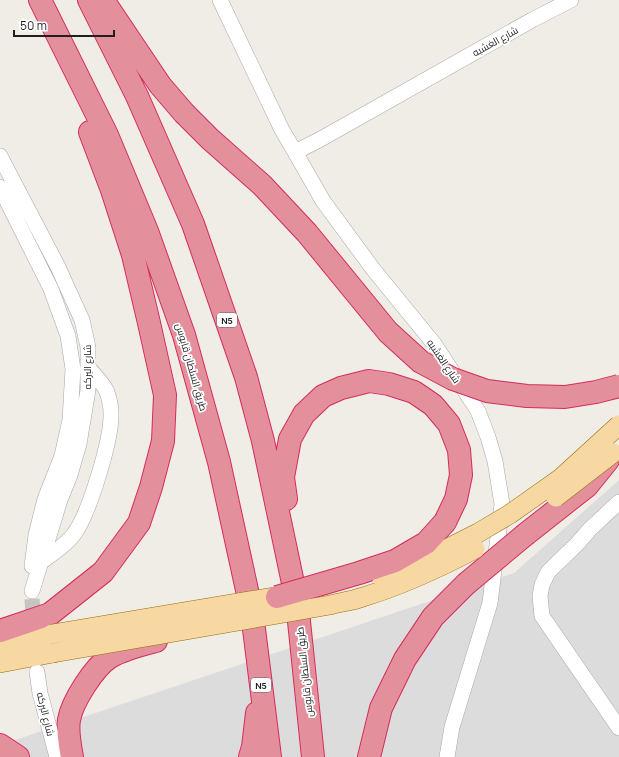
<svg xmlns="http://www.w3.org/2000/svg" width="619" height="757" viewBox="0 0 619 757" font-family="Manrope,Cairo,sans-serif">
  <rect width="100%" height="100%" fill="#efede6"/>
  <path fill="#dddcdc" d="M 619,480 L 619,757 L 0,757 L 0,745 L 514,573 Z"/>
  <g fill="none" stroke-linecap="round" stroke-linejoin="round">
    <path stroke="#c5c4be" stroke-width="15" stroke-dasharray="15 8" stroke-linecap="butt" d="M 32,599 L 34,629"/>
    <g stroke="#a6a6a6" stroke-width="16">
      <path id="minor" d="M 220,0 L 282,130 L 295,152 L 319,140 L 532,20 L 571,0
        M 295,152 L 323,201 L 373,269 L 435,345 L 478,411 L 488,437 L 495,461 L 502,504 L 490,603 L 452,727 L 447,757
        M 0,156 L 58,267 L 82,320 L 88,347 L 88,390 L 79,444 L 70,475 L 60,500 L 32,591
        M 0,187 L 51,289 L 68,336 L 73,369 L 70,420 L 62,456 L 45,499 L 36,535 L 32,566
        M 619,502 L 590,529 L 577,544 L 548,572 L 542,585 L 540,596 L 542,616 L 619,728
        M 41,562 C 52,554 66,545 74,534 C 89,514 112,439 111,413 C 111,407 109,398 107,392 C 104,384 94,375 89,368
        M 37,672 L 40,693 L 57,757"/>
    </g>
    <g stroke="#946d06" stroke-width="20">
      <path id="major" d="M 0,645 L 52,634
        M 0,663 L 53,653"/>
    </g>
    <g stroke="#d42c5d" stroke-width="24">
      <path id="highway" d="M 40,0 L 107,135 L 147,231 L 184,335 L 219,462 L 252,613 L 270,757
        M 89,0 L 137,96 L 193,224 L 246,377 L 263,441 L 297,602 L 313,757
        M 103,0 L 160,85 L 184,113
        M 286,499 L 283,477 L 290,439 L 304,414 L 323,396 L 341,388 L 369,381 L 389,384 L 414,392 L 433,405 L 449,424 L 459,450 L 461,475 L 456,499 L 445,522
        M 526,534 L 587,486 L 608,460
        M 0,631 L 50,614 L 103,572 L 139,523 L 151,487 L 163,441 L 165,395 L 149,323 L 133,255 L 112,190 L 90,132
        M 0,745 L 18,757
        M 72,757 C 70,746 67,732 69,720 C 72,702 94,667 110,657 C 124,649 141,645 156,641
        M 250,757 L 253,747 L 257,713
        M 369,757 L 381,708 L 405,659 L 433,617 L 466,584"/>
    </g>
    <use href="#minor" stroke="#fff" stroke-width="15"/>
    <use href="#major" stroke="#f8d8a2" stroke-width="19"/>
    <use href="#highway" stroke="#e4909c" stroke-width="22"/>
    <g stroke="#946d06" stroke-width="20" stroke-linecap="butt">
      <path id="major-bridge" d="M 556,497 L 613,453
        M 381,576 L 413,566 L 478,533 L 510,514 L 561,478 L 619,425
        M 52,634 L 292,594
        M 53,653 L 330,605 C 341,602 352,601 363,597 C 402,585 439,568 475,549"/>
    </g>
    <g stroke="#d42c5d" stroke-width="24" stroke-linecap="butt">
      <path id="highway-bridge" d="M 184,113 L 210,139 L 262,185 L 307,233 L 388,332 L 421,362 L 453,379 L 487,391 L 527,396 L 565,397 L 596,392 L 619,386
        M 466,584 L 526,534
        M 277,597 L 359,573 L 395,561 L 426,543 L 445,522"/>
    </g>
    <use href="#major-bridge" stroke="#f8d8a2" stroke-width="19"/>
    <use href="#highway-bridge" stroke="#e4909c" stroke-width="22"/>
  </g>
  <g text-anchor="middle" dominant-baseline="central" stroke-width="3.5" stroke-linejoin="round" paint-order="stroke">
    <g fill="#fff" stroke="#626262" stroke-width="1">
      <rect x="217" y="313" width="20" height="14" rx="3"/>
      <rect x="251" y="678" width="20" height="14" rx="3"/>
    </g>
    <g font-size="9" font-weight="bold" fill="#1f1f1f">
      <text x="227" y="320">N5</text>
      <text x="261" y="685">N5</text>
    </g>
    <g font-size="10" fill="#1f1f1f" stroke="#fff">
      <text transform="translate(495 41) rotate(-29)">شارع الغشبه</text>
      <text transform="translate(444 361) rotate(56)">شارع الغشبه</text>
      <text transform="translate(87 367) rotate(-90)">شارع البركه</text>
      <text transform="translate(192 367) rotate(74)">طريق السلطان قابوس</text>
      <text transform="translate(304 672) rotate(-96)">طريق السلطان قابوس</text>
      <text transform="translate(46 714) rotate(76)">شارع البركه</text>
    </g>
  </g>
  <path d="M14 30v6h100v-6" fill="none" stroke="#1f1f1f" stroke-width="2"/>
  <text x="20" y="30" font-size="12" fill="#1f1f1f" stroke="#ffffff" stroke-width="3" paint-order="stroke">50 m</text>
</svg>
